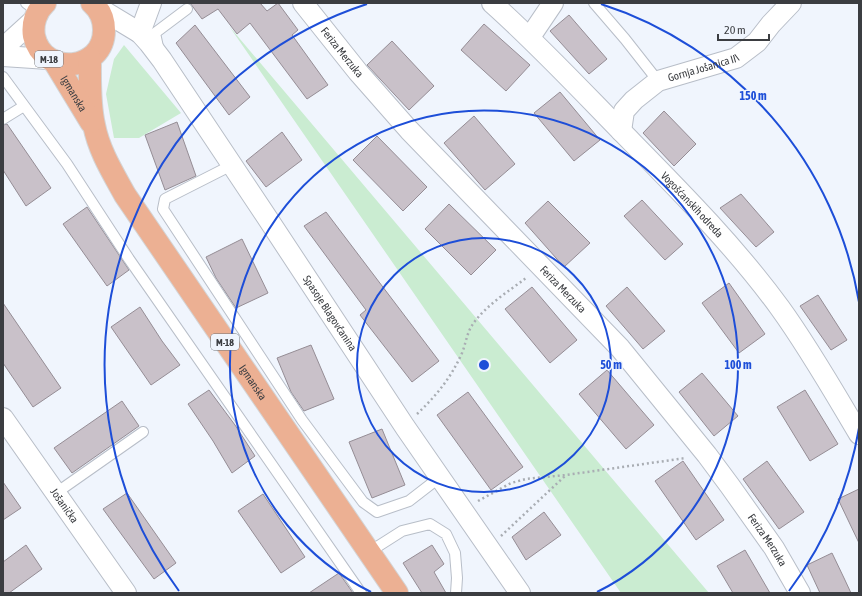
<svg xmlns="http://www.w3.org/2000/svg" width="862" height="596" viewBox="0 0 862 596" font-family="'Asap Condensed',sans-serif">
  <rect width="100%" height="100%" fill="#f0f5fd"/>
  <path fill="#caecd1" d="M 229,26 L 709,593 L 621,593 Z
    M 124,45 L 181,113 L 139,138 L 114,138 L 106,94 L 114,59 Z"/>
  <path fill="#c9c1c9" stroke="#958d95" d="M 190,3 L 260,3 L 267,11 L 278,3 L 298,30 L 292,35 L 328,85 L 307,99 L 250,23 L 237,34 L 218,9 L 202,19 Z
    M 569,15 L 607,59 L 589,74 L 550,31 Z
    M 484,24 L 530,65 L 506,91 L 461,50 Z
    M 195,25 L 250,97 L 229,115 L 176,43 Z
    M 392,41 L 434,86 L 409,110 L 367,65 Z
    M 560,92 L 600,140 L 574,161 L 534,113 Z
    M 664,111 L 696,144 L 674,166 L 643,133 Z
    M 474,116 L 515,164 L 485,190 L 444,143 Z
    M 177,122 L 196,176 L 165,190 L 145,135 Z
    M 7,124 L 51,188 L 26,206 L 3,170 L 3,125 Z
    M 282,132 L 302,160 L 266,187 L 246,161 Z
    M 377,136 L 427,187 L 403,211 L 353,160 Z
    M 741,194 L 774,232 L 756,247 L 720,208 Z
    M 642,200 L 683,244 L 665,260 L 624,216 Z
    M 548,201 L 590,243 L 564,267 L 525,223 Z
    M 449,204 L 496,250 L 471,275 L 425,229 Z
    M 87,207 L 129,270 L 107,286 L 63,224 Z
    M 326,212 L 439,361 L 412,382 L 360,315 L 366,310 L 304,226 Z
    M 242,239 L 268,293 L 236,308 L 216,278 L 206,257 Z
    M 729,283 L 765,334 L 739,353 L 702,303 Z
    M 532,287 L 577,340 L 550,363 L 505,309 Z
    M 627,287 L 665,331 L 643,349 L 606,306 Z
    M 818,295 L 847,340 L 831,350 L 800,306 Z
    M 3,303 L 61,388 L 33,407 L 3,363 Z
    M 140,307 L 162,341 L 180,365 L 151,385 L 111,327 Z
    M 311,345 L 334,399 L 304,411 L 291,392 L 277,358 Z
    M 607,370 L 654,425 L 626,449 L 579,394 Z
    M 702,373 L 738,416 L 714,436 L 679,392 Z
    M 209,390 L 235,425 L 255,456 L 232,473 L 213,441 L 188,404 Z
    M 805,390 L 838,444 L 810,461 L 777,407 Z
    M 468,392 L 523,467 L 491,490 L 437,415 Z
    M 122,401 L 139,426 L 72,473 L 54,448 Z
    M 382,429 L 405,485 L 372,498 L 349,442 Z
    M 683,461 L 724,520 L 696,540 L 655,481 Z
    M 767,461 L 804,512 L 779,529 L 743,479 Z
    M 3,482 L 21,508 L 3,520 Z
    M 859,489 L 859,543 L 838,499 Z
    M 127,493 L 176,563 L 154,579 L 103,509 Z
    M 263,494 L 305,557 L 281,573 L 238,511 Z
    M 544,512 L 561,535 L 526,560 L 512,537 Z
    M 26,545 L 42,569 L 9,593 L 3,593 L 3,562 Z
    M 432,545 L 444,564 L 434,572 L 446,593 L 422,593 L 403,563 Z
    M 745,550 L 770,593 L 733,593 L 717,566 Z
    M 832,553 L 844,578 L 851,593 L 820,593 L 807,565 Z
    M 339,573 L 353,593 L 309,593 Z"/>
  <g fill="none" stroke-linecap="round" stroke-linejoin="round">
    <g stroke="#b8bec8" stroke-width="12">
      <path id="service" d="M 26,3 L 38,12
        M 594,3 L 625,39 L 658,81
        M 158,47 L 155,33 L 187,9
        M 3,77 L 67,164 L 129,259 L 361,593
        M 3,119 L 24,106
        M 232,165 L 165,199 L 163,209 L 302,420 L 363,502 L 377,512 L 409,501 L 440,477
        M 56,493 L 143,432
        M 369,552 L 402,531 L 430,524 L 446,534 L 455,553 L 457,578 L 456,593"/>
    </g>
    <g stroke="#b8bec8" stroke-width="22">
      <g id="minor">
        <path id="s1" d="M 303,3 L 358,72 L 409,130 L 620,348 L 707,455 L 730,486 L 774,548 L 800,593"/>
        <path id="s2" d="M 492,3 C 538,44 580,89 623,133 C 678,189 734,245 780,308 C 809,348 834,392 859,434"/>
        <path id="s3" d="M 97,7 L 140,33 L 149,43 L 162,60 L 266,216 L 405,427 L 520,593"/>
        <path d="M 140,33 L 151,3"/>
        <path d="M 530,37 L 553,3"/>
        <path d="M 3,48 L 35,19"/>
        <path d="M 3,56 L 48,59"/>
        <path id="s4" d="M 621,131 L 624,111 L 634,100 L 658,81 L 736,58 L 757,42 L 771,24 L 791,3"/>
        <path id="s5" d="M 3,418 L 126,593"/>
      </g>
    </g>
    <g stroke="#d4d4d5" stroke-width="24">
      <g id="primary">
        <path d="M 45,3 C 36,11 32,24 34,36 C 43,77 104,72 104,30 C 104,19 100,10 92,3"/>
        <path id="s6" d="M 90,58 C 90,80 89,103 94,125 C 99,151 113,173 125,195 L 397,593"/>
        <path id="s7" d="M 54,61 L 91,122"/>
      </g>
    </g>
    <path stroke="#a9adb3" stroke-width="2.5" stroke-dasharray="2 3" stroke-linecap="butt" d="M 417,414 C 436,396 451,378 462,353 C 466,343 467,332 473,324 C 485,306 509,291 526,278
      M 478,501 L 511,483 L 526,479 L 566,475 L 686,458
      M 501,536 L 566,475"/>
    <use href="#service" stroke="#fff" stroke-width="10"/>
    <use href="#minor" stroke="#fff" stroke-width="20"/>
    <use href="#primary" stroke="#ecb093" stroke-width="22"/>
  </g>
  <g fill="none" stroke="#1d4ed8" stroke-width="2">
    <circle cx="484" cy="365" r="127"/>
    <path d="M371 592A254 254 0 1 1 597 592"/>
    <path d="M859 428A380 380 0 0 1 789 591M179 591A380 380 0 0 1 367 4M601 4A380 380 0 0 1 859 302"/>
  </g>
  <g text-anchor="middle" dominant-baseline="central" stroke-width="3" stroke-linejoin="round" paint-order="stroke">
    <g fill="#f0f5fd" stroke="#717479" stroke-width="1">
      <rect x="35" y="51" width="28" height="16" rx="3"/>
      <rect x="211" y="334" width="28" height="16" rx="3"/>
    </g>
    <g font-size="10" font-weight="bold" fill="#3b3d41">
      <text x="49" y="59">M-18</text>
      <text x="225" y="342">M-18</text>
    </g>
    <g font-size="11" fill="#3b3d41" stroke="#f0f5fd">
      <text stroke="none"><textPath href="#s1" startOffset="63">Feriza Merzuka</textPath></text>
      <text stroke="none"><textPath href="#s4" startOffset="113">Gornja Jošanica III</textPath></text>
      <text stroke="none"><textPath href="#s7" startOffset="38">Igmanska</textPath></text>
      <text stroke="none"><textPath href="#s2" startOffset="284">Vogošćanskih odreda</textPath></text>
      <text stroke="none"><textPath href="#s1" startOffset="387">Feriza Merzuka</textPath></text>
      <text stroke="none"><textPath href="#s3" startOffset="389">Spasoje Blagovčanina</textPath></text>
      <text stroke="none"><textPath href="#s6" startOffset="371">Igmanska</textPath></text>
      <text stroke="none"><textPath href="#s5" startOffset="107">Jošanička</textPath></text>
      <text stroke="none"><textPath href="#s1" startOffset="711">Feriza Merzuka</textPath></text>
    </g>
  </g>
  <circle cx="484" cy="365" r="6" fill="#1d4ed8" stroke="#f0f5fd" stroke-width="2"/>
  <g font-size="12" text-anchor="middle" font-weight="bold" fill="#1d4ed8" stroke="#f0f5fd" stroke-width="3" stroke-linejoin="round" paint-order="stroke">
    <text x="753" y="100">150 m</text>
    <text x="611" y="369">50 m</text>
    <text x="738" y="369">100 m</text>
  </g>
  <rect width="862" height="596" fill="none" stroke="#3b3d41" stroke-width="8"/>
  <path d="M718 34v6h51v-6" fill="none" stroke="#3b3d41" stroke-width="2"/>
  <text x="724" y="34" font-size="12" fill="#3b3d41" stroke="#f0f5fd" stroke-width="3" paint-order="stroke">20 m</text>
</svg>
